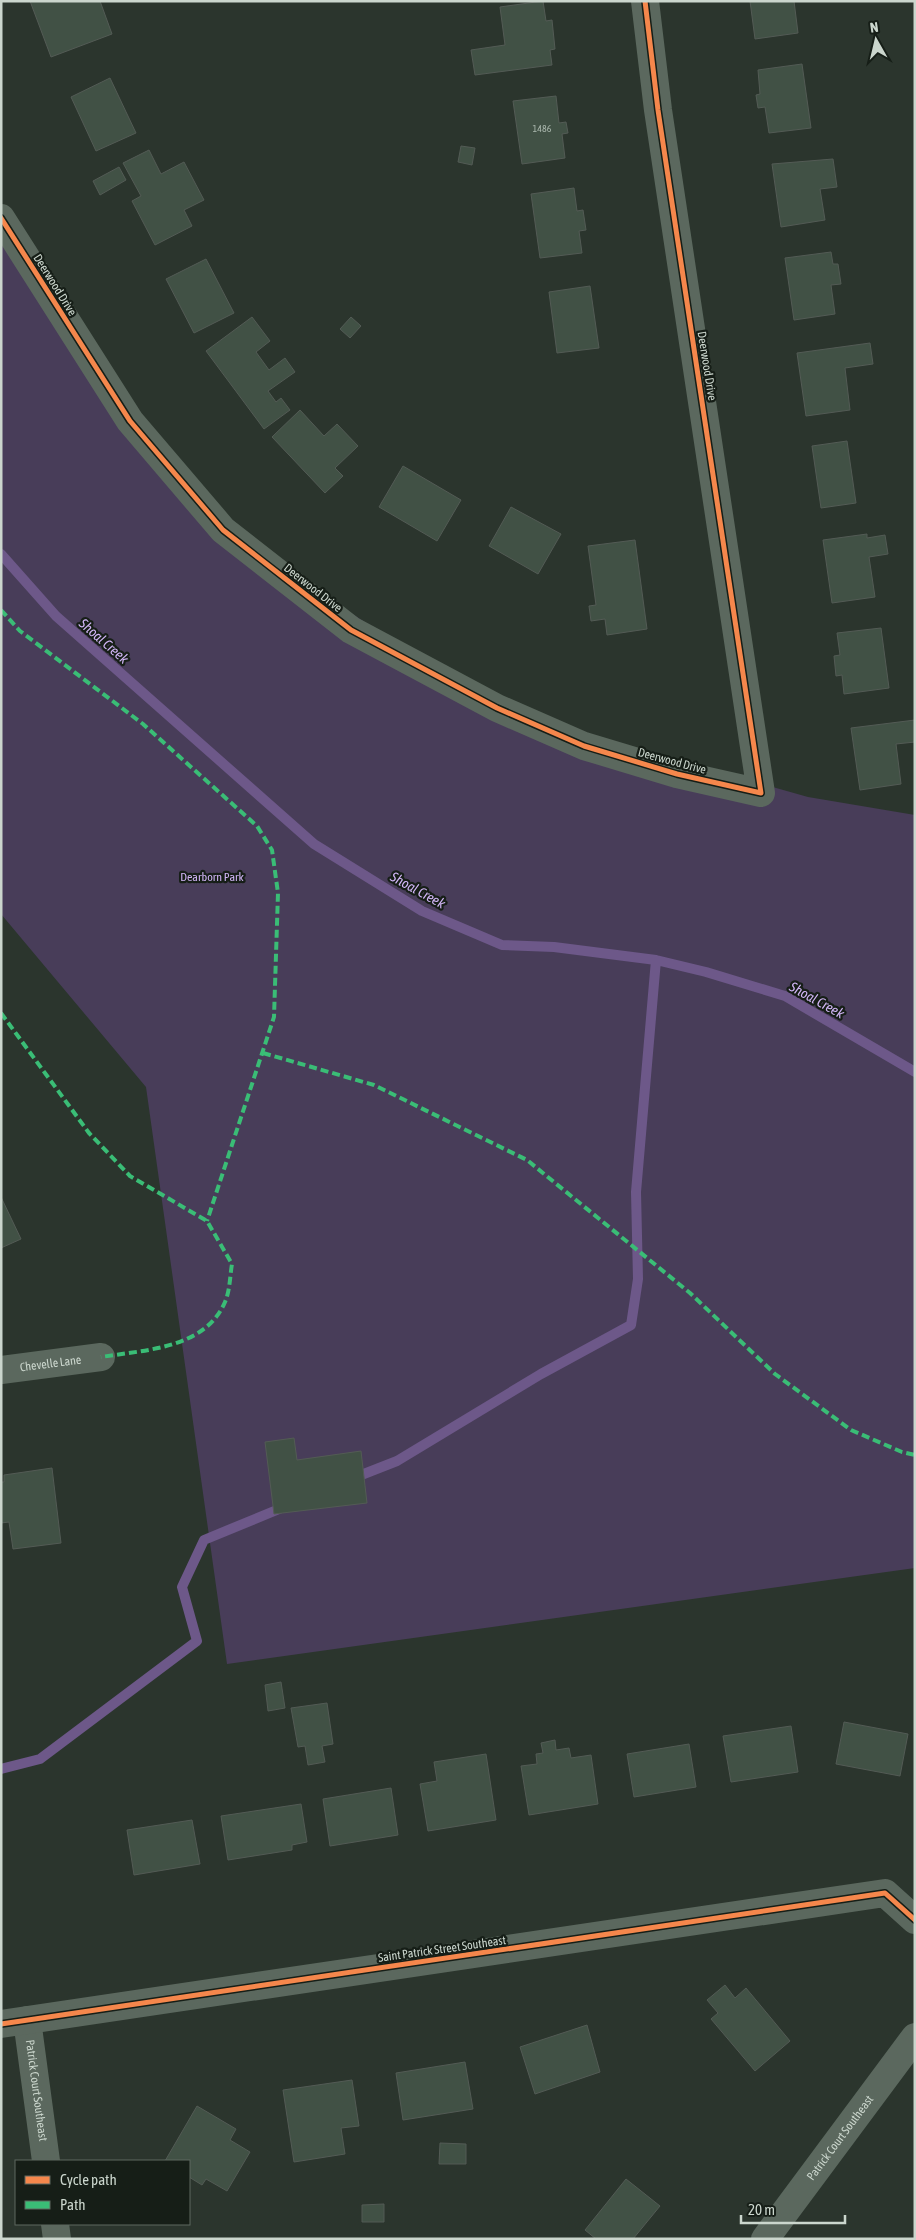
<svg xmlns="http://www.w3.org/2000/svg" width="916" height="2240" viewBox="0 0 916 2240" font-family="'Asap Condensed',sans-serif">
  <rect width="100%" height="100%" fill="#2b352d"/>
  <path fill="#483d59" d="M 1,218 L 211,522 L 500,710 L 808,797 L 915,815 L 915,1568 L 227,1664 L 146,1087 L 1,914 Z"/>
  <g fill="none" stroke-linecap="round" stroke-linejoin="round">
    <path stroke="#6d5889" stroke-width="10" d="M 1,554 L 56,616 L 314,844 L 422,911 L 502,945 L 554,947 L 656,960 L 706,972 L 785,996 L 915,1072
      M 351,1479 L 397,1461 L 541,1374 L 631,1325 L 638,1279 L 636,1192 L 656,960
      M 1,1769 L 40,1759 L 197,1641 L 182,1587 L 204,1540 L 284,1507"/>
  </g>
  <path fill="#415145" stroke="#535b55" d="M 30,1 L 100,1 L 112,34 L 51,57 Z
    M 543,1 L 546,21 L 552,20 L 555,49 L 550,50 L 552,65 L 475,75 L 471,50 L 505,45 L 500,7 Z
    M 750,1 L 794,1 L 798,33 L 755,39 Z
    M 802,64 L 811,128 L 769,133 L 765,107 L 758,108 L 756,95 L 760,94 L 758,70 Z
    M 110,78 L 136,133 L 96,151 L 71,97 Z
    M 556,96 L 559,123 L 566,122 L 568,133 L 562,134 L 565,158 L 522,164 L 513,101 Z
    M 461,146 L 475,148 L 472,165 L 458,162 Z
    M 149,150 L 161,174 L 184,162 L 204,200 L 184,210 L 192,226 L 155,245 L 132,201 L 141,196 L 123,163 Z
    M 833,159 L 837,187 L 820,189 L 825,220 L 781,227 L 772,164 Z
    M 119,167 L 126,180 L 100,195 L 93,181 Z
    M 574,188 L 577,211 L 583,210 L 586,230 L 579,231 L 582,253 L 540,258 L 531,194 Z
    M 831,252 L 833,264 L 838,264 L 841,284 L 831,285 L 835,314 L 794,320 L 785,258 Z
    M 206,259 L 234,313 L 194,333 L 166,279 Z
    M 590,286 L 599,348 L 557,353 L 549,292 Z
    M 252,317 L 270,341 L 256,352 L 269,370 L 285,358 L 295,372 L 268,391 L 276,402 L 281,398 L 290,410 L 264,429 L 206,351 Z
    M 351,317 L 361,326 L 350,338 L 340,329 Z
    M 870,343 L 873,364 L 845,368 L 850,410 L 806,416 L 797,353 Z
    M 300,410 L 324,436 L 337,424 L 358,446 L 335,468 L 343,476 L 325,493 L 272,437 Z
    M 847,441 L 856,503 L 821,508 L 812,446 Z
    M 403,466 L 461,500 L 437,541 L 379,507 Z
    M 511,507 L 561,534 L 538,574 L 489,546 Z
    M 867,534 L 867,538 L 885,535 L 888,554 L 869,557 L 875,597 L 832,603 L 823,540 Z
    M 635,540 L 647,629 L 607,635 L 605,619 L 591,621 L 589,606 L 596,605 L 588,546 Z
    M 881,628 L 889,688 L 844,694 L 842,675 L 836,676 L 834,656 L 840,655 L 837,633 Z
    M 915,720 L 915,742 L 896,744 L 901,784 L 860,790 L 851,728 Z
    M 1,1197 L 21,1239 L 1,1248 Z
    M 294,1438 L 297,1460 L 361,1451 L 367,1503 L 274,1514 L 265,1442 Z
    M 52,1468 L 61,1543 L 13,1549 L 9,1522 L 1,1523 L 1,1482 L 4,1482 L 4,1475 Z
    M 281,1682 L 285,1708 L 268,1711 L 265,1685 Z
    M 327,1703 L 333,1744 L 322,1746 L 325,1762 L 308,1765 L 305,1746 L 298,1747 L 291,1708 Z
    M 844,1722 L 908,1734 L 900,1776 L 836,1764 Z
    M 791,1726 L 798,1772 L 731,1782 L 723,1736 Z
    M 555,1740 L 556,1750 L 569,1748 L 571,1758 L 591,1755 L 598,1804 L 529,1815 L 521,1766 L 537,1764 L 536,1754 L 543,1753 L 541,1743 Z
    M 689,1744 L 696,1787 L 634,1797 L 627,1754 Z
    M 486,1754 L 496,1820 L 428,1831 L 420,1784 L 437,1781 L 434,1762 Z
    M 391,1788 L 398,1835 L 330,1846 L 323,1799 Z
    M 301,1804 L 307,1842 L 292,1845 L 292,1850 L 228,1860 L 221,1816 Z
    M 192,1820 L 200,1864 L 134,1875 L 127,1830 Z
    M 725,1985 L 735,1998 L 746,1988 L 790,2041 L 755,2071 L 711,2019 L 718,2013 L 707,2000 Z
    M 587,2025 L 600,2072 L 535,2094 L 520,2047 Z
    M 465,2062 L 473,2109 L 403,2120 L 396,2073 Z
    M 352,2080 L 359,2126 L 341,2128 L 345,2154 L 294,2162 L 283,2090 Z
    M 197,2106 L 236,2129 L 230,2140 L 250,2152 L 227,2191 L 206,2179 L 202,2185 L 189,2177 L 189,2161 L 165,2161 Z
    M 440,2143 L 466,2144 L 466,2164 L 439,2164 Z
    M 626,2179 L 660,2206 L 633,2239 L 596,2239 L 585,2230 Z
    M 384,2204 L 384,2222 L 362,2222 L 362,2205 Z"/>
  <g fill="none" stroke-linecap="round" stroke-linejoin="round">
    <g stroke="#5b685e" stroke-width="28">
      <path d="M 1,218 L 130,421 L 223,530 L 351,630 L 497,708 L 584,746 L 677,774 L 761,793 L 658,110 L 645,1"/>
      <path id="s1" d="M 1,1370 L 101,1357"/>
      <path id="s2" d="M 27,2020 L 46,2161"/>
      <path d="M 1,2024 L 885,1893 L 915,1920"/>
      <path d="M 55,2224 L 57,2239"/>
      <path id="s3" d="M 765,2239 L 915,2037"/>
    </g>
    <path stroke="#3abd76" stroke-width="4" stroke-dasharray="8 4" stroke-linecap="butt" d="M 1,610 L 20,631 L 143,724 L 257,826 L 272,850 L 278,893 L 274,1017 L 207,1221
      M 1,1013 L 89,1133 L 130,1176 L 207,1221 L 232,1264 C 230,1275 230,1291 225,1302 C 205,1349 144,1350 101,1357
      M 263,1053 L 374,1085 L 527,1160 L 690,1293 L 775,1374 L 851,1430 L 902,1452 L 915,1455"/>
    <g stroke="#161e17" stroke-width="8">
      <path id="cycleway" d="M 1,218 L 130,421 L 223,530 L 351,630 L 497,708 L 584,746 L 677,774 L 761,793 L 658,110 L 645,1
        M 1,2024 L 885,1893 L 915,1920"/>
    </g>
    <use href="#cycleway" stroke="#f5874c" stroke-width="5"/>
  </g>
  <g text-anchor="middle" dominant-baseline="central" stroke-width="4.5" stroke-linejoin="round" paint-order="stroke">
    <g font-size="10" fill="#a8b5ab">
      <text x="542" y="128">1486</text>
    </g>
    <g font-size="12" fill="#cbd6cd" stroke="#161e17">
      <text transform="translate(55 285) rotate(58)">Deerwood Drive</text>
      <text transform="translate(707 366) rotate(81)">Deerwood Drive</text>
      <text transform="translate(313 588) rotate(38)">Deerwood Drive</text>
      <text transform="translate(672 761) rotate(15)">Deerwood Drive</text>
      <text stroke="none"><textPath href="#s1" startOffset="50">Chevelle Lane</textPath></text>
      <text transform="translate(442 1949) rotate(-8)">Saint Patrick Street Southeast</text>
      <text stroke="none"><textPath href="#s2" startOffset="71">Patrick Court Southeast</textPath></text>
      <text stroke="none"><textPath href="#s3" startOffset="126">Patrick Court Southeast</textPath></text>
    </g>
    <g font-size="12" fill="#d0b4f5" stroke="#161e17">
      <text x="212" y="877">Dearborn Park</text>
    </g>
    <g font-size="14" font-style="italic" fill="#d2b6f7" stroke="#161e17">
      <text transform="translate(104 641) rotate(41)">Shoal Creek</text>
      <text transform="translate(418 890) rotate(29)">Shoal Creek</text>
      <text transform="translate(817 1000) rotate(29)">Shoal Creek</text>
    </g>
  </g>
  <rect width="916" height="2240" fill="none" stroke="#cbd6cd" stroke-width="5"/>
  <rect x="15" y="2160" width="175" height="65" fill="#161e17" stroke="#5e6860"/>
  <rect x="25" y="2176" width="25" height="8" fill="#f5874c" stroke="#5e6860"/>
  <text x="60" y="2185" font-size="15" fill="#cbd6cd">Cycle path</text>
  <rect x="25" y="2201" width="25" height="8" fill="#3abd76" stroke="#5e6860"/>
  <text x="60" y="2210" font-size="15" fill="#cbd6cd">Path</text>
  <g transform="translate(876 40) rotate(352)" stroke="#161e17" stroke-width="4" paint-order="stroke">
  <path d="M0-4L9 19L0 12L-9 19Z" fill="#cbd6cd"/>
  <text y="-8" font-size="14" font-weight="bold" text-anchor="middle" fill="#cbd6cd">N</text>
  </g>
  <path d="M741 2215v8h104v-8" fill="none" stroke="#cbd6cd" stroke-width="2.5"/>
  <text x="748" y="2215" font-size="15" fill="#cbd6cd" stroke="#161e17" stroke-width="4" paint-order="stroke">20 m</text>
</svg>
